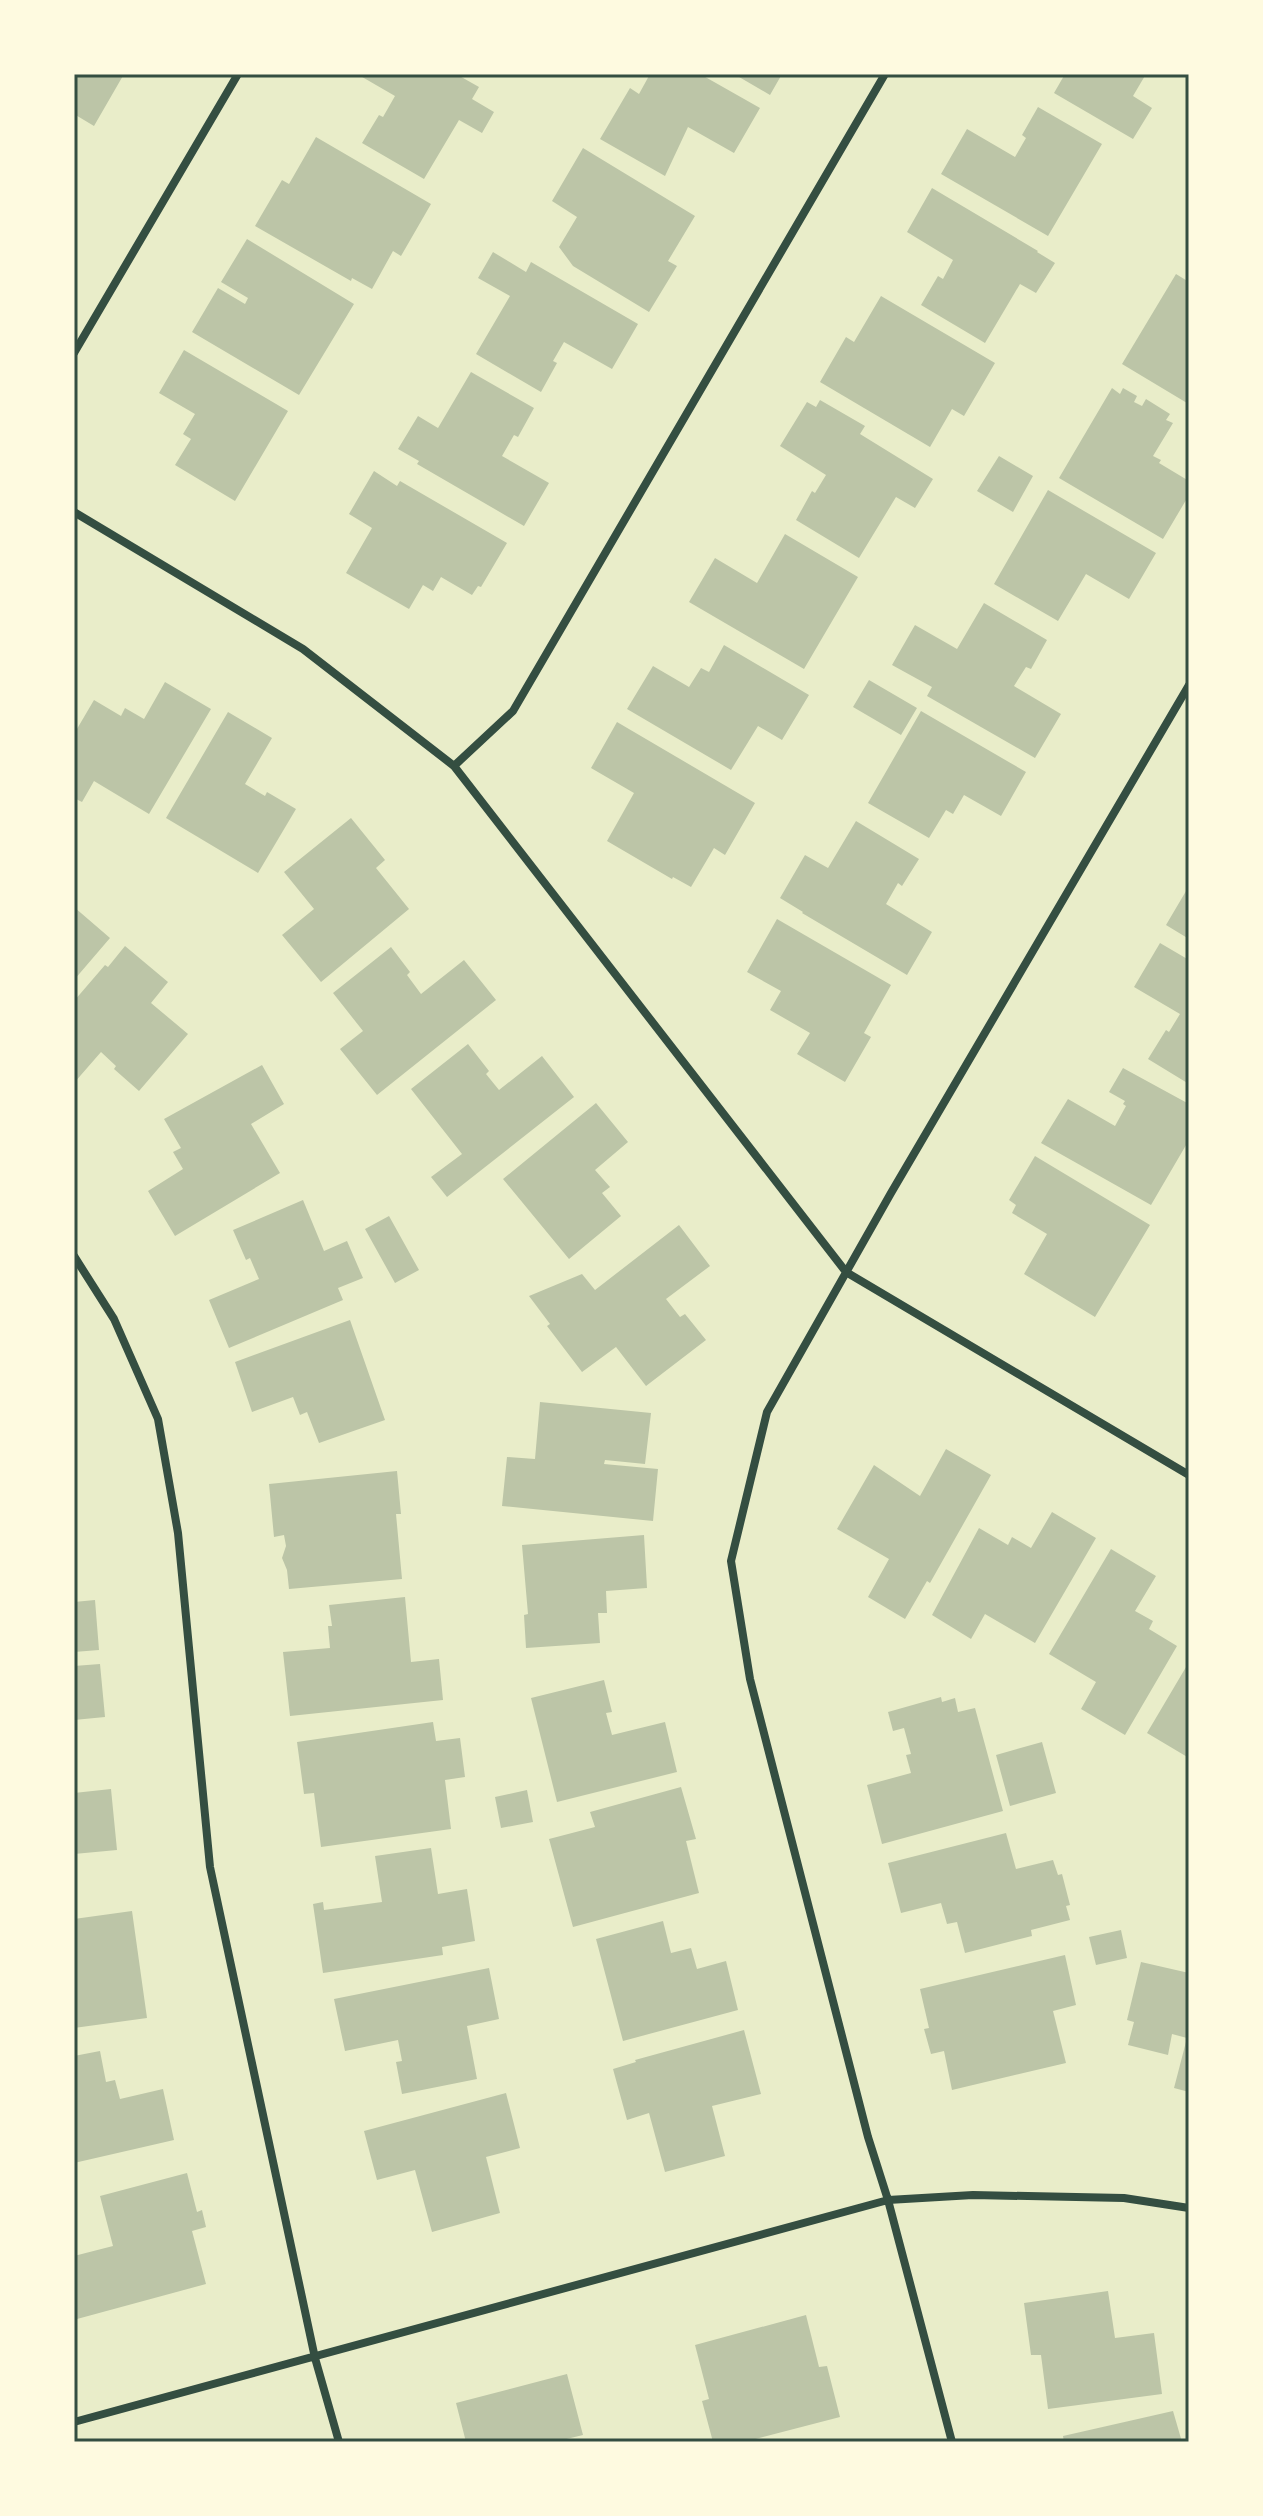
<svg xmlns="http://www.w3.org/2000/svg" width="1263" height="2516" viewBox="0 0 1263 2516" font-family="'DejaVu Sans',sans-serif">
  <rect width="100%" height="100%" fill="#e9edc9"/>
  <path fill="#bcc5a7" d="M 74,74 L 132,74 L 130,77 L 124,74 L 94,126 L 74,114 Z
    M 357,74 L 456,74 L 479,87 L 472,99 L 494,112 L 482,133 L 459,120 L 424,179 L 362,143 L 379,115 L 383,117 L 395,96 Z
    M 650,74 L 700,74 L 760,108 L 734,153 L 688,127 L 665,176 L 600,139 L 630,88 L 639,94 Z
    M 734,74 L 782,74 L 770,95 Z
    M 1065,74 L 1146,74 L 1133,96 L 1152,108 L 1133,139 L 1054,93 Z
    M 1038,107 L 1102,144 L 1048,236 L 941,174 L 967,129 L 1015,157 L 1026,138 L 1022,135 Z
    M 316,137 L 431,204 L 401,256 L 393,251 L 372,289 L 352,278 L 351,281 L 255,226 L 282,180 L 289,184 Z
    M 583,148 L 695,216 L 668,261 L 677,266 L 649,312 L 573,266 L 559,247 L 577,217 L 552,201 Z
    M 932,188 L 1038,251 L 1037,252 L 1055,263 L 1036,293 L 1020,284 L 985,343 L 921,305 L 938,276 L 943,279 L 953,260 L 907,232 Z
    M 247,239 L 354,304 L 299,395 L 192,332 L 218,288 L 245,304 L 248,298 L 221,282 Z
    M 493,252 L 526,272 L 531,262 L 638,324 L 612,369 L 564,342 L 553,361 L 557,363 L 541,392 L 476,354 L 510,296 L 478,278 Z
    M 1176,274 L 1189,282 L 1189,398 L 1187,403 L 1122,364 Z
    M 881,296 L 995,363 L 964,416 L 952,409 L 930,447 L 820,382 L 846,337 L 854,342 Z
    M 184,350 L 288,411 L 235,501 L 175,465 L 191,439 L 183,434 L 195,414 L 159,393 Z
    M 471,372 L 534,408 L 518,437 L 514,435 L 502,456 L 549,483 L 524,526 L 417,464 L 419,461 L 398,449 L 418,416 L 438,428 Z
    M 1112,388 L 1120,394 L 1123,388 L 1137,396 L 1134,402 L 1142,406 L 1146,399 L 1170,414 L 1166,420 L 1173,423 L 1153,456 L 1161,460 L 1159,463 L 1189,481 L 1189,495 L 1163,539 L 1059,478 Z
    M 820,400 L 865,426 L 860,434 L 933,479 L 915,508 L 896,497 L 859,558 L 796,520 L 812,491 L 815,493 L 826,475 L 780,446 L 807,402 L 816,407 Z
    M 999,456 L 1033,476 L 1013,512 L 977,491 Z
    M 374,471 L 397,486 L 400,481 L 507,543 L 481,587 L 478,586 L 472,595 L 441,577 L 433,591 L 423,585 L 409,609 L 346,573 L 372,528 L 349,514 Z
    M 1048,490 L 1156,553 L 1129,599 L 1086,574 L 1058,621 L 994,584 Z
    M 785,534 L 858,577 L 804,669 L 689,602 L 715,558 L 757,583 Z
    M 984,603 L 1047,640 L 1031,669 L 1026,667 L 1014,686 L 1061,714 L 1035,758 L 927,696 L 932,687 L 892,665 L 915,625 L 957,649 Z
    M 724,645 L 809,695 L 782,740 L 758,726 L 731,770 L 627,709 L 653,666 L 689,687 L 701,668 L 709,672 Z
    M 869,680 L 917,708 L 901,735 L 853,707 Z
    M 165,682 L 211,709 L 149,814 L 94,781 L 82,802 L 74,798 L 74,734 L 94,700 L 121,716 L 125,708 L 144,719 Z
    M 921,711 L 1026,772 L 1001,816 L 964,795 L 953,814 L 946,810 L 929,838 L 868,803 Z
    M 228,712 L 272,738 L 245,784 L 265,796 L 267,792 L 296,809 L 258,873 L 166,818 Z
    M 617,722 L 755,803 L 725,855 L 714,848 L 691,887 L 673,877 L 672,879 L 607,841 L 634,793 L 591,768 Z
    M 351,818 L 385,860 L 376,868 L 409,909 L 321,982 L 282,935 L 314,909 L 284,872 Z
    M 856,821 L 919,859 L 902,886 L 898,883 L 886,904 L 932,932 L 907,975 L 802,913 L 803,912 L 780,898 L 805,855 L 828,868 Z
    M 1189,886 L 1189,939 L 1166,925 Z
    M 74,907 L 110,938 L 74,980 Z
    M 777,919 L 891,985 L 864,1033 L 871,1037 L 845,1082 L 797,1054 L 810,1033 L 770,1010 L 781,991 L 747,972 Z
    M 1160,943 L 1189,960 L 1189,1084 L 1148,1059 L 1166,1030 L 1169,1032 L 1180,1014 L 1134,987 Z
    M 125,946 L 168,982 L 151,1003 L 188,1034 L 139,1091 L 114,1069 L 116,1066 L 101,1052 L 74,1083 L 74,1001 L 105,965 L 108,967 Z
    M 391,947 L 410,972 L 407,975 L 421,994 L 464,960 L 496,1000 L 377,1095 L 340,1049 L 363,1031 L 333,993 Z
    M 468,1044 L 489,1071 L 486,1074 L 499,1090 L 542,1056 L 574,1097 L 447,1197 L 431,1177 L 462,1154 L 411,1089 Z
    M 262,1065 L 284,1104 L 251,1124 L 280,1173 L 175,1236 L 148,1191 L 183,1169 L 173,1152 L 181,1148 L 164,1119 Z
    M 1123,1068 L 1189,1104 L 1189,1140 L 1151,1205 L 1041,1143 L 1068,1099 L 1115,1126 L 1126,1106 L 1123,1104 L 1125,1101 L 1109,1092 Z
    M 596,1103 L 628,1142 L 595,1170 L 610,1187 L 602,1193 L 621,1216 L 569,1259 L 503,1179 Z
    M 1035,1156 L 1150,1225 L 1095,1317 L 1024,1274 L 1047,1234 L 1012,1213 L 1016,1205 L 1009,1200 Z
    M 303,1200 L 324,1251 L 347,1241 L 363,1278 L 338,1288 L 343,1300 L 229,1348 L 209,1300 L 259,1279 L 250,1258 L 246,1260 L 233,1230 Z
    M 389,1216 L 419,1270 L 395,1283 L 365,1229 Z
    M 679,1225 L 710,1266 L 666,1299 L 680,1317 L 685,1314 L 706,1340 L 646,1386 L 616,1347 L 582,1372 L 547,1326 L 550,1324 L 529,1296 L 582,1274 L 595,1290 Z
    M 350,1320 L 385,1420 L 319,1443 L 307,1412 L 300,1415 L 293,1397 L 252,1412 L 235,1362 Z
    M 540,1402 L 651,1413 L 645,1464 L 605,1460 L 604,1464 L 658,1469 L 653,1521 L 502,1506 L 507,1457 L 535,1459 Z
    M 946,1449 L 991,1475 L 930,1583 L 927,1581 L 905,1619 L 868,1597 L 889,1559 L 837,1529 L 874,1465 L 920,1496 Z
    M 397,1471 L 401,1514 L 396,1514 L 402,1579 L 289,1589 L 287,1570 L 282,1558 L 286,1546 L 284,1535 L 274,1537 L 269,1484 Z
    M 1052,1512 L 1096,1538 L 1035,1643 L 985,1614 L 971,1639 L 932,1615 L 979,1528 L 1008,1545 L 1012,1537 L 1031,1548 Z
    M 644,1535 L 647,1588 L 606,1591 L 607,1613 L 598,1613 L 600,1643 L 526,1648 L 524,1615 L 528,1614 L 522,1545 Z
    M 1111,1549 L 1156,1576 L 1135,1611 L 1153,1621 L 1149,1629 L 1177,1646 L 1125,1735 L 1081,1709 L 1096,1682 L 1049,1654 Z
    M 405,1597 L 411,1662 L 439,1659 L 443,1700 L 290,1716 L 283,1652 L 330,1648 L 328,1626 L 332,1626 L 329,1605 Z
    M 95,1600 L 99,1650 L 74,1652 L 74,1602 Z
    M 1189,1662 L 1189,1758 L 1147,1733 Z
    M 100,1664 L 105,1717 L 74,1720 L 74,1666 Z
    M 604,1680 L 612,1712 L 606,1713 L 612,1735 L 665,1722 L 677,1772 L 557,1802 L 531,1698 Z
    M 941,1697 L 942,1702 L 955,1698 L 958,1712 L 975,1708 L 1003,1811 L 882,1844 L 867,1785 L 911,1773 L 906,1755 L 911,1754 L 904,1728 L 893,1731 L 888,1712 Z
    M 433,1722 L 436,1741 L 460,1738 L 465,1777 L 445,1780 L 451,1829 L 321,1847 L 314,1793 L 304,1794 L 297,1742 Z
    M 1042,1742 L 1056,1793 L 1010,1806 L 996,1755 Z
    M 681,1787 L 696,1839 L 686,1841 L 699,1893 L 573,1927 L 549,1839 L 595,1827 L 590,1812 Z
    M 111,1789 L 117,1850 L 74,1854 L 74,1793 Z
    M 527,1790 L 533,1822 L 501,1828 L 495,1797 Z
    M 1006,1833 L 1016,1869 L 1053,1860 L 1058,1875 L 1062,1874 L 1070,1905 L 1066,1906 L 1070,1920 L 1031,1930 L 1032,1936 L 965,1953 L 957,1922 L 947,1924 L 941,1903 L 901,1913 L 888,1863 Z
    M 431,1848 L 438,1894 L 467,1889 L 475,1941 L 442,1947 L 443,1955 L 323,1973 L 313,1904 L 323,1902 L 324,1910 L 382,1902 L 375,1856 Z
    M 132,1911 L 147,2018 L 74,2028 L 74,1919 Z
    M 663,1921 L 671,1953 L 691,1948 L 697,1969 L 726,1961 L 738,2010 L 623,2041 L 596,1939 Z
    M 1121,1930 L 1127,1958 L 1096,1965 L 1089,1937 Z
    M 1065,1955 L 1076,2005 L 1053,2011 L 1066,2063 L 952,2090 L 944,2051 L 931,2054 L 924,2029 L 929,2028 L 920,1989 Z
    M 1141,1962 L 1189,1973 L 1189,2092 L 1174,2088 L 1187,2038 L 1172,2034 L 1168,2055 L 1128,2045 L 1134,2022 L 1127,2020 Z
    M 489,1968 L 499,2019 L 467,2026 L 477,2079 L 402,2094 L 396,2062 L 402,2061 L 398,2040 L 345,2051 L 334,1999 Z
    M 744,2030 L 761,2094 L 712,2106 L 725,2156 L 665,2172 L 649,2113 L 627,2120 L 613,2069 L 636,2062 L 635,2060 Z
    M 100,2051 L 106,2082 L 115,2080 L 120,2099 L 163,2089 L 174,2140 L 74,2163 L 74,2056 Z
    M 506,2093 L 520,2148 L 486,2157 L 500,2213 L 432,2232 L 415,2170 L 377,2180 L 364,2131 Z
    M 187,2173 L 197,2212 L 202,2210 L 206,2227 L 192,2231 L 206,2284 L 77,2319 L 74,2305 L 74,2256 L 113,2246 L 100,2196 Z
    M 1108,2291 L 1115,2338 L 1154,2333 L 1162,2394 L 1048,2409 L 1041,2355 L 1031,2355 L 1024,2303 Z
    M 806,2315 L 819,2367 L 827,2366 L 840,2417 L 744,2442 L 713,2442 L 702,2401 L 709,2399 L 695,2345 Z
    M 567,2374 L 583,2435 L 554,2442 L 466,2442 L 456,2403 Z
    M 1173,2411 L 1182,2442 L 1064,2442 L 1063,2436 Z"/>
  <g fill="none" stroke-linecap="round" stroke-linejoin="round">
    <path stroke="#344e41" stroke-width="8" d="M 74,353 L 238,74
      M 74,512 L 303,649 L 454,766 L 846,1272 L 1189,1475
      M 454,766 L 513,711 L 885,74
      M 74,1256 L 114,1319 L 158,1419 L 178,1533 L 210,1867 L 315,2358 L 339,2442
      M 74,2422 L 888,2200 L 973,2195 L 1124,2198 L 1189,2208
      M 952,2442 L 888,2200 L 868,2137 L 750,1679 L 731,1561 L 767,1412 L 891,1193 L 1189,685"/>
  </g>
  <rect width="1263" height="2516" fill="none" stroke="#fefae0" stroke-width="152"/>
  <rect x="76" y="76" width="1111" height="2364" fill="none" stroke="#344e41" stroke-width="3"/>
</svg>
